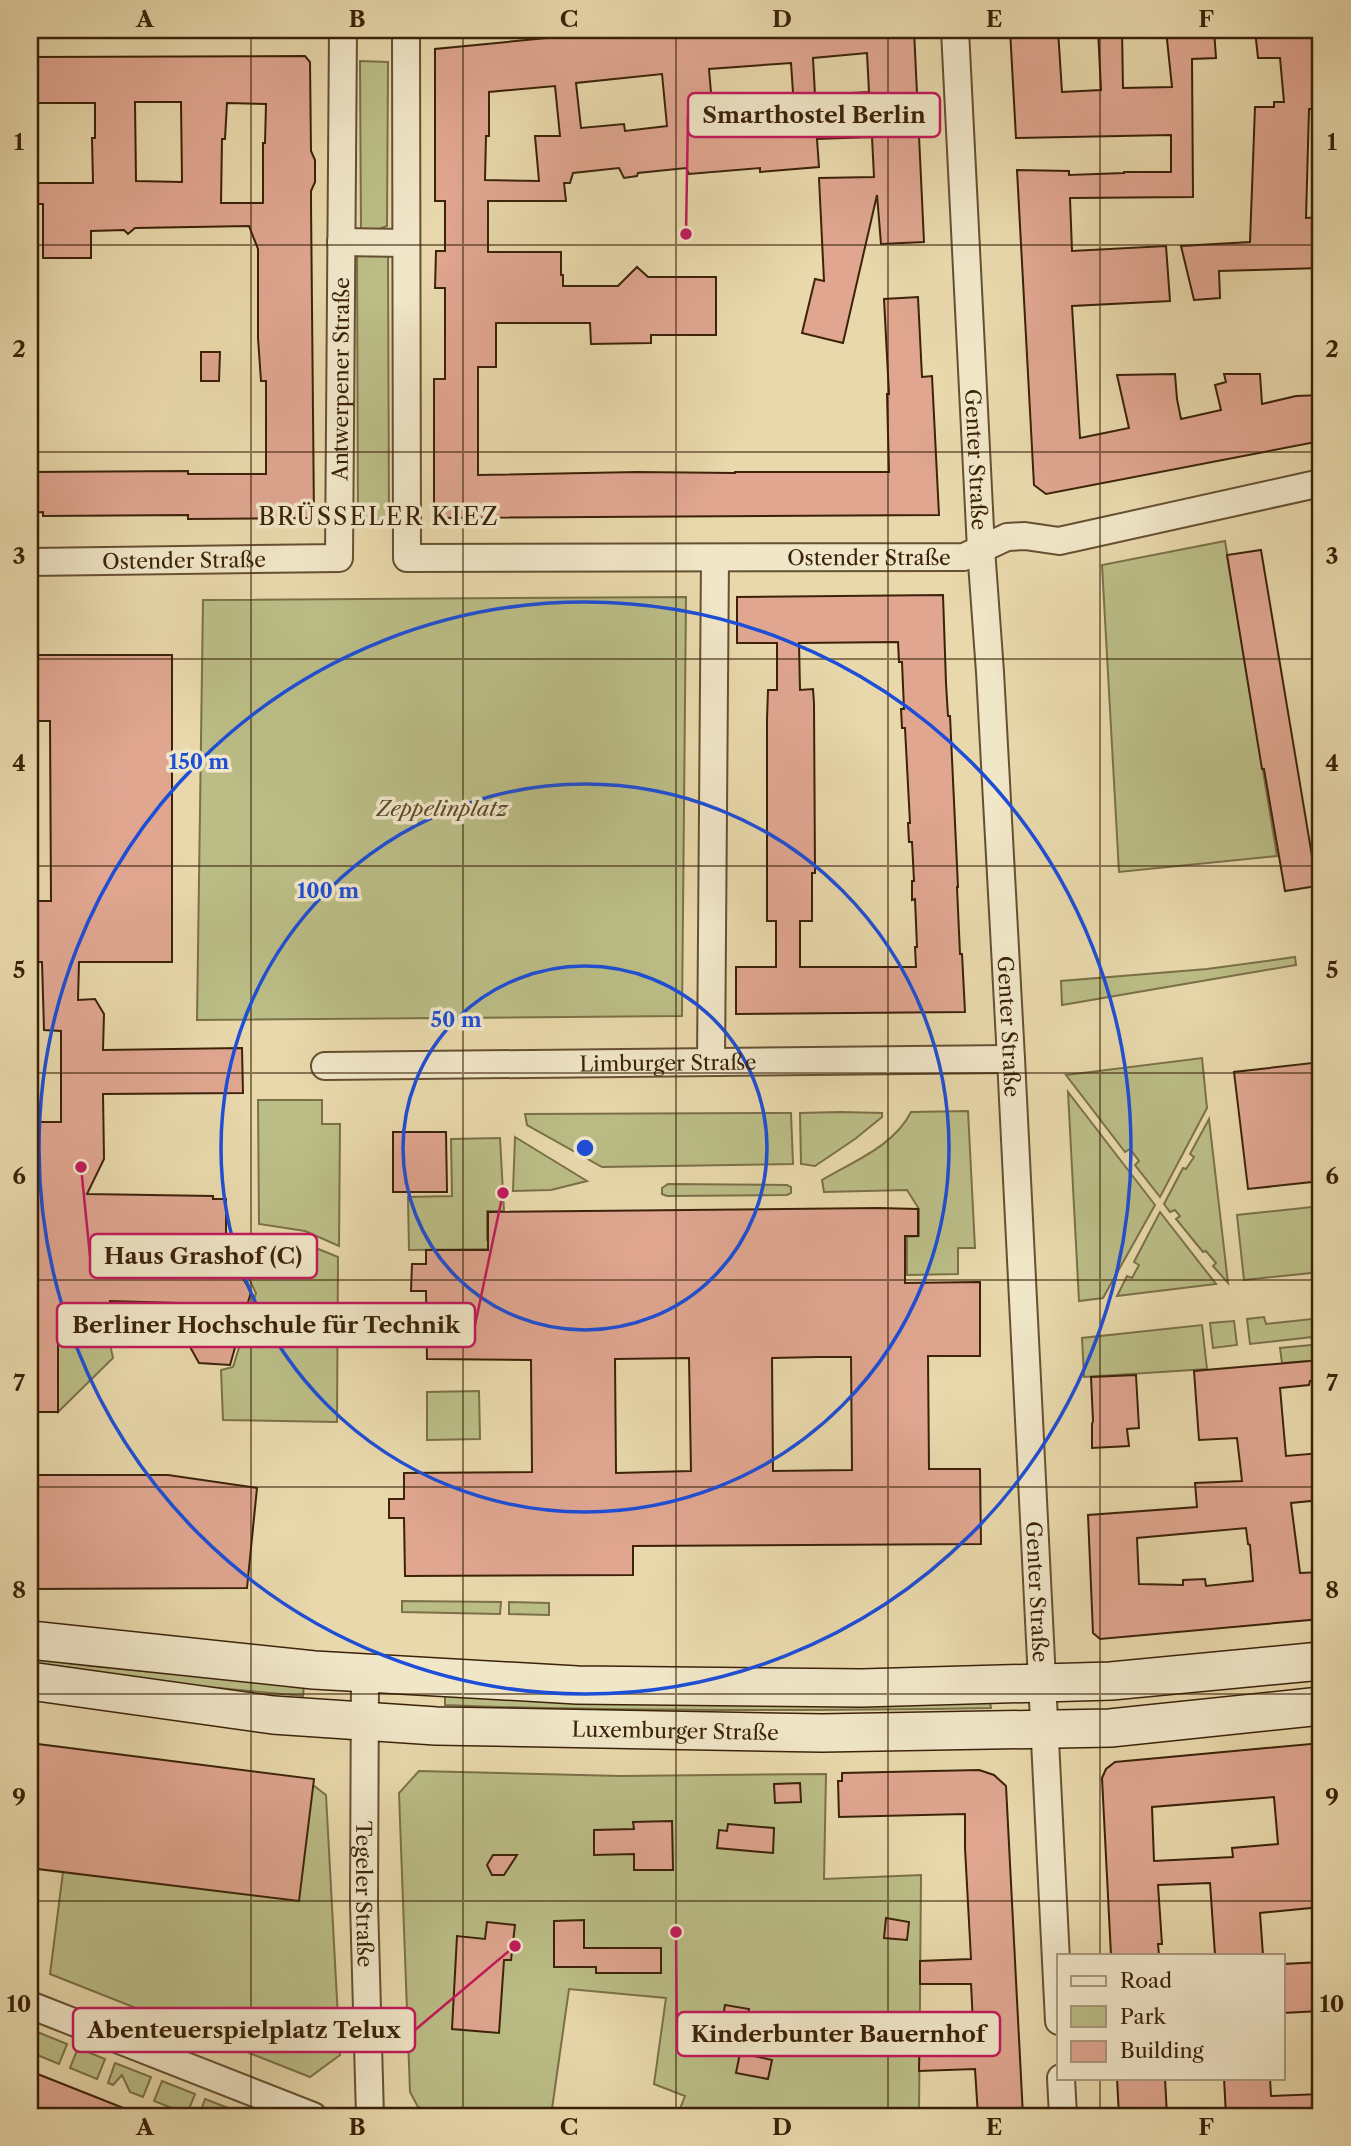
<svg xmlns="http://www.w3.org/2000/svg" width="1351" height="2146" viewBox="0 0 1351 2146" font-family="'Libre Caslon Text',serif">
  <rect width="100%" height="100%" fill="#e8d8ab"/>
  <filter id="stains"><feTurbulence type="fractalNoise" baseFrequency=".00286" numOctaves="4"/><feColorMatrix values="0 0 0 0 .2 0 0 0 0 .09 0 0 0 0 .02 0 0 0 .5 -.17"/></filter>
  <radialGradient id="worn" r=".72"><stop offset=".6" stop-color="#630" stop-opacity="0"/><stop offset="1" stop-color="#630" stop-opacity=".3"/></radialGradient>
  <path fill="#bbbd86" stroke="#7b7048" stroke-width="2" d="M 360,61 L 388,62 L 387,226 L 361,236 Z
    M 388,251 L 389,524 L 358,523 L 357,252 Z
    M 1225,541 L 1277,856 L 1119,872 L 1102,565 Z
    M 686,597 L 682,1016 L 197,1020 L 203,600 Z
    M 1295,957 L 1296,965 L 1062,1005 L 1061,981 L 1207,969 Z
    M 1202,1058 L 1207,1108 L 1160,1197 L 1135,1165 L 1139,1161 L 1130,1149 L 1125,1152 L 1066,1075 Z
    M 1068,1092 L 1155,1205 L 1103,1298 L 1079,1301 Z
    M 258,1100 L 322,1100 L 322,1124 L 340,1124 L 339,1246 L 305,1231 L 259,1224 Z
    M 968,1111 L 975,1248 L 958,1248 L 958,1274 L 907,1275 L 907,1237 L 919,1236 L 919,1209 L 907,1190 L 824,1192 L 822,1180 C 854,1161 894,1146 911,1112 Z
    M 840,1112 L 882,1113 L 882,1117 L 855,1139 L 815,1166 L 801,1164 L 800,1113 Z
    M 791,1113 L 793,1164 L 602,1167 L 527,1125 L 525,1114 Z
    M 1209,1119 L 1228,1283 L 1213,1266 L 1216,1263 L 1206,1251 L 1203,1252 L 1176,1219 L 1180,1216 L 1175,1210 L 1170,1212 L 1164,1204 L 1183,1168 L 1186,1169 L 1194,1157 L 1190,1154 Z
    M 515,1137 L 587,1181 L 551,1190 L 513,1191 Z
    M 500,1138 L 504,1211 L 487,1211 L 487,1240 L 503,1240 L 504,1249 L 409,1250 L 408,1197 L 452,1196 L 451,1139 Z
    M 668,1184 L 787,1185 L 791,1187 L 791,1193 L 787,1195 L 667,1196 L 662,1194 L 662,1188 Z
    M 1321,1206 L 1321,1272 L 1244,1280 L 1237,1215 Z
    M 1160,1212 L 1216,1284 L 1117,1296 L 1127,1276 L 1132,1278 L 1139,1265 L 1134,1262 Z
    M 228,1237 L 258,1237 L 301,1242 L 338,1257 L 337,1422 L 223,1420 L 221,1370 L 233,1367 L 256,1293 Z
    M 1264,1317 L 1266,1324 L 1321,1318 L 1321,1336 L 1250,1344 L 1247,1319 Z
    M 1234,1321 L 1237,1345 L 1213,1348 L 1210,1323 Z
    M 1202,1325 L 1207,1369 L 1084,1377 L 1082,1338 Z
    M 74,1338 L 110,1344 L 113,1358 L 58,1412 L 58,1357 L 30,1357 L 30,1344 Z
    M 1321,1344 L 1321,1360 L 1282,1363 L 1280,1348 Z
    M 479,1391 L 480,1439 L 427,1440 L 427,1392 Z
    M 402,1601 L 501,1602 L 500,1614 L 402,1612 Z
    M 509,1602 L 549,1603 L 549,1615 L 509,1614 Z
    M 30,1658 L 90,1666 L 304,1686 L 303,1696 L 89,1676 L 30,1668 Z
    M 445,1694 L 990,1702 L 991,1708 C 809,1711 627,1712 445,1705 Z
    M 419,1771 L 621,1776 L 826,1774 L 824,1879 L 921,1875 L 919,2116 L 677,2116 L 685,2096 L 654,2084 L 666,1998 L 569,1989 L 551,2116 L 443,2116 L 418,2107 L 410,2092 L 399,1793 Z
    M 313,1785 L 326,1795 L 340,2055 L 310,2077 L 50,1974 L 63,1872 Z
    M 30,2029 L 67,2044 L 59,2064 L 30,2052 Z
    M 78,2048 L 105,2059 L 97,2079 L 70,2068 Z
    M 115,2063 L 151,2077 L 143,2097 L 130,2092 L 122,2075 L 113,2085 L 108,2083 Z
    M 162,2081 L 195,2094 L 187,2114 L 154,2101 Z
    M 205,2099 L 249,2116 L 199,2116 Z"/>
  <path fill="#e0a690" stroke="#3b2209" stroke-width="2" fill-rule="evenodd" d="M 629,30 L 914,30 L 924,242 L 881,244 L 877,195 L 843,343 L 802,333 L 815,279 L 824,281 L 819,178 L 874,177 L 872,137 L 817,139 L 819,167 L 760,172 L 760,168 L 689,174 L 686,168 L 638,173 L 637,176 L 624,178 L 619,168 L 573,173 L 570,183 L 564,183 L 566,201 L 488,201 L 488,252 L 561,252 L 561,275 L 563,275 L 563,286 L 618,286 L 637,267 L 648,277 L 716,277 L 716,335 L 651,335 L 651,343 L 591,344 L 590,323 L 496,323 L 496,367 L 478,367 L 478,475 L 637,472 L 735,473 L 735,472 L 889,472 L 887,394 L 889,394 L 884,299 L 918,297 L 922,377 L 932,376 L 939,515 L 434,518 L 434,379 L 445,379 L 445,288 L 435,288 L 436,251 L 445,251 L 445,201 L 435,201 L 435,49 ZM 867,53 L 869,92 L 815,95 L 813,58 ZM 791,63 L 795,122 L 714,128 L 709,69 ZM 662,74 L 667,126 L 625,131 L 624,124 L 581,128 L 576,83 ZM 555,86 L 560,136 L 535,136 L 539,181 L 485,180 L 486,136 L 489,136 L 489,92 Z
    M 1010,30 L 1058,30 L 1062,92 L 1101,90 L 1098,30 L 1122,30 L 1123,88 L 1172,87 L 1166,30 L 1214,30 L 1216,58 L 1192,59 L 1193,197 L 1070,198 L 1072,251 L 1166,246 L 1170,301 L 1072,306 L 1080,438 L 1129,428 L 1117,375 L 1175,374 L 1177,399 L 1181,419 L 1221,410 L 1215,385 L 1226,382 L 1224,374 L 1260,374 L 1262,404 L 1296,396 L 1321,395 L 1321,441 L 1046,494 L 1034,485 L 1017,170 L 1069,171 L 1069,175 L 1124,173 L 1124,172 L 1171,172 L 1171,135 L 1016,138 Z
    M 1255,30 L 1321,30 L 1321,109 L 1309,109 L 1306,218 L 1321,217 L 1321,268 L 1219,271 L 1220,298 L 1194,300 L 1181,246 L 1250,242 L 1255,107 L 1274,107 L 1274,102 L 1284,102 L 1280,58 L 1258,58 Z
    M 305,56 L 310,62 L 311,151 L 315,160 L 315,182 L 311,191 L 311,202 L 314,518 L 188,519 L 188,515 L 43,516 L 43,512 L 30,513 L 30,472 L 188,471 L 188,474 L 266,474 L 266,381 L 261,381 L 258,338 L 258,249 L 249,226 L 135,228 L 128,234 L 124,230 L 91,231 L 91,258 L 43,258 L 43,204 L 30,204 L 30,183 L 93,183 L 92,138 L 95,138 L 95,103 L 30,103 L 30,57 ZM 135,102 L 181,102 L 182,182 L 136,181 ZM 227,103 L 266,104 L 265,143 L 263,143 L 263,203 L 221,203 L 222,139 L 225,139 Z
    M 201,352 L 220,352 L 219,381 L 201,381 Z
    M 1261,550 L 1317,886 L 1285,891 L 1264,769 L 1262,769 L 1227,555 Z
    M 943,595 L 946,683 L 948,716 L 950,716 L 958,887 L 957,887 L 960,954 L 962,954 L 965,1012 L 736,1014 L 736,967 L 776,967 L 776,921 L 767,921 L 767,719 L 768,690 L 777,690 L 777,643 L 737,643 L 737,597 ZM 898,642 L 899,662 L 902,662 L 904,709 L 901,709 L 902,728 L 905,728 L 910,823 L 908,823 L 909,842 L 912,842 L 914,881 L 912,881 L 912,900 L 915,899 L 917,947 L 915,947 L 916,967 L 800,967 L 800,921 L 812,921 L 812,873 L 815,873 L 814,703 L 813,689 L 800,690 L 799,643 Z
    M 30,655 L 172,655 L 172,962 L 79,962 L 78,1000 L 95,999 L 104,1014 L 103,1050 L 242,1048 L 243,1093 L 103,1094 L 104,1159 L 87,1194 L 213,1196 L 213,1199 L 226,1199 L 226,1240 L 235,1255 L 231,1258 L 251,1292 L 230,1365 L 199,1363 L 179,1327 L 174,1325 L 178,1303 L 110,1301 L 110,1343 L 58,1334 L 58,1412 L 30,1412 L 30,1122 L 61,1122 L 61,1031 L 44,1030 L 42,962 L 30,962 L 30,901 L 51,901 L 50,721 L 30,721 Z
    M 1321,1062 L 1321,1181 L 1248,1189 L 1234,1072 Z
    M 393,1132 L 446,1132 L 447,1192 L 393,1192 Z
    M 878,1208 L 918,1209 L 918,1236 L 905,1236 L 905,1283 L 980,1282 L 980,1356 L 928,1356 L 929,1469 L 980,1469 L 981,1544 L 633,1546 L 633,1575 L 405,1576 L 404,1518 L 389,1518 L 389,1499 L 404,1499 L 404,1473 L 532,1472 L 531,1360 L 427,1359 L 426,1291 L 411,1291 L 412,1264 L 426,1264 L 426,1250 L 488,1250 L 488,1212 ZM 819,1357 L 851,1357 L 852,1470 L 773,1471 L 772,1358 ZM 689,1358 L 691,1471 L 616,1473 L 615,1359 Z
    M 1321,1360 L 1321,1380 L 1310,1381 L 1309,1385 L 1280,1388 L 1286,1456 L 1321,1453 L 1321,1500 L 1291,1503 L 1300,1573 L 1321,1572 L 1321,1619 L 1100,1639 L 1093,1633 L 1088,1515 L 1197,1507 L 1195,1483 L 1242,1481 L 1237,1438 L 1199,1440 L 1194,1371 ZM 1246,1528 L 1248,1544 L 1250,1545 L 1253,1581 L 1206,1586 L 1205,1579 L 1183,1580 L 1183,1585 L 1139,1584 L 1137,1538 Z
    M 1136,1375 L 1139,1428 L 1127,1429 L 1129,1446 L 1092,1448 L 1092,1424 L 1093,1421 L 1091,1377 Z
    M 30,1475 L 168,1475 L 257,1488 L 247,1588 L 30,1589 Z
    M 30,1743 L 314,1779 L 299,1901 L 30,1868 Z
    M 1321,1743 L 1321,1907 L 1260,1913 L 1263,1955 L 1215,1955 L 1210,1883 L 1158,1885 L 1162,1944 L 1158,1944 L 1159,1955 L 1111,1955 L 1102,1778 L 1106,1769 L 1115,1762 ZM 1274,1797 L 1278,1844 L 1232,1848 L 1233,1857 L 1154,1861 L 1152,1807 Z
    M 979,1770 L 994,1775 L 1006,1786 L 1023,2116 L 978,2116 L 975,2069 L 919,2071 L 920,2025 L 973,2023 L 971,1984 L 920,1984 L 920,1961 L 971,1959 L 965,1848 L 965,1814 L 839,1817 L 838,1781 L 842,1781 L 842,1773 Z
    M 800,1783 L 801,1802 L 775,1803 L 774,1784 Z
    M 672,1821 L 673,1870 L 634,1870 L 634,1854 L 594,1855 L 594,1830 L 634,1829 L 633,1822 Z
    M 728,1824 L 774,1828 L 773,1853 L 717,1848 L 719,1830 L 727,1831 Z
    M 493,1855 L 517,1855 L 504,1875 L 492,1875 L 487,1865 Z
    M 886,1918 L 909,1922 L 907,1940 L 884,1938 Z
    M 584,1920 L 584,1948 L 661,1948 L 661,1973 L 596,1973 L 596,1967 L 554,1967 L 554,1921 Z
    M 487,1922 L 515,1925 L 511,1960 L 504,1960 L 499,2033 L 452,2029 L 457,1936 L 485,1939 Z
    M 1321,1962 L 1321,2011 L 1283,2013 L 1283,1964 Z
    M 725,2005 L 749,2009 L 745,2034 L 721,2029 Z
    M 740,2053 L 772,2060 L 768,2079 L 736,2073 Z
    M 30,2071 L 141,2115 L 141,2116 L 30,2116 Z
    M 1117,2078 L 1165,2078 L 1167,2116 L 1119,2116 Z
    M 1224,2078 L 1270,2078 L 1271,2096 L 1321,2094 L 1321,2115 L 1226,2116 Z"/>
  <g fill="none" stroke-linecap="round" stroke-linejoin="round">
    <g stroke="#665032" stroke-width="30">
      <g id="street">
        <path id="s1" d="M 406,30 L 407,558 L 964,557 L 1007,537 L 1025,536 L 1059,541 L 1321,483"/>
        <path id="s2" d="M 955,30 L 981,549 L 990,672 L 1011,1059 L 1059,2021"/>
        <path d="M 341,242 L 406,243"/>
        <path id="s3" d="M 30,562 L 339,558 L 343,30"/>
        <path d="M 711,1062 L 715,558"/>
        <path id="s4" d="M 325,1066 L 1011,1059"/>
        <path id="s5" d="M 365,1674 L 364,1903 L 370,2116"/>
        <path d="M 30,2005 L 313,2116"/>
        <path d="M 1061,2078 L 1063,2116"/>
      </g>
    </g>
    <g stroke="#3b2209" stroke-width="40">
      <g id="secondary">
        <path d="M 30,1640 L 314,1670 L 577,1685 L 862,1688 L 1111,1681 L 1321,1661"/>
        <path id="s6" d="M 30,1681 L 273,1715 L 436,1726 L 822,1733 L 1110,1728 L 1321,1706"/>
      </g>
    </g>
    <use href="#street" stroke="#f0e6c8" stroke-width="26"/>
    <use href="#secondary" stroke="#f0e6c8" stroke-width="37"/>
  </g>
  <path fill="none" stroke="#3b2209" stroke-width="2" stroke-opacity="0.55" d="M 251,30 L 251,2116M 463,30 L 463,2116M 676,30 L 676,2116M 888,30 L 888,2116M 1100,30 L 1100,1955M 30,245 L 1321,245M 30,452 L 1321,452M 30,659 L 1321,659M 30,866 L 1321,866M 30,1073 L 1321,1073M 30,1280 L 1321,1280M 30,1487 L 1321,1487M 30,1694 L 1321,1694M 30,1901 L 1321,1901M 1100,2078 L 1100,2116"/>
  <g fill="none" stroke="#1d4ed8" stroke-width="3.5">
    <circle cx="585" cy="1148" r="182"/>
    <circle cx="585" cy="1148" r="364"/>
    <circle cx="585" cy="1148" r="546"/>
  </g>
  <g text-anchor="middle" dominant-baseline="central" stroke-width="7" stroke-linejoin="round" paint-order="stroke">
    <g font-size="21" fill="#3b2209" stroke="#f0e6c8">
      <text stroke="none"><textPath href="#s3" startOffset="488">Antwerpener Straße</textPath></text>
      <text stroke="none"><textPath href="#s2" startOffset="430">Genter Straße</textPath></text>
      <text stroke="none"><textPath href="#s1" startOffset="990">Ostender Straße</textPath></text>
      <text stroke="none"><textPath href="#s3" startOffset="154">Ostender Straße</textPath></text>
      <text stroke="none"><textPath href="#s2" startOffset="998">Genter Straße</textPath></text>
      <text stroke="none"><textPath href="#s4" startOffset="343">Limburger Straße</textPath></text>
      <text stroke="none"><textPath href="#s2" startOffset="1564">Genter Straße</textPath></text>
      <text stroke="none"><textPath href="#s6" startOffset="648">Luxemburger Straße</textPath></text>
      <text stroke="none"><textPath href="#s5" startOffset="220">Tegeler Straße</textPath></text>
    </g>
    <g font-size="21" font-style="italic" fill="#5b4928" stroke="#f0e6c8">
      <text x="442" y="808">Zeppelinplatz</text>
    </g>
    <g font-size="24" letter-spacing="2" fill="#3b2209" stroke="#f0e6c8">
      <text x="379" y="516">BRÜSSELER KIEZ</text>
    </g>
  </g>
  <circle cx="585" cy="1148" r="10" fill="#1d4ed8" stroke="#f0e6c8" stroke-width="3.5"/>
  <g font-size="21" text-anchor="middle" font-weight="bold" fill="#1d4ed8" stroke="#f0e6c8" stroke-width="7" stroke-linejoin="round" paint-order="stroke">
    <text x="199" y="769">150 m</text>
    <text x="328" y="898">100 m</text>
    <text x="456" y="1027">50 m</text>
  </g>
  <path fill="none" stroke="#c2185b" stroke-width="2.5" d="M686 234L688 115M81 1167L90 1256M503 1193L475 1325M515 1946L415 2030M676 1932L677 2034"/>
  <g fill="#c2185b" stroke="#f0e6c8" stroke-width="2.5">
    <circle cx="686" cy="234" r="7"/>
    <circle cx="81" cy="1167" r="7"/>
    <circle cx="503" cy="1193" r="7"/>
    <circle cx="515" cy="1946" r="7"/>
    <circle cx="676" cy="1932" r="7"/>
  </g>
  <g fill="#f0e6c8" stroke="#c2185b" stroke-width="2.5">
    <rect x="688" y="93" width="252" height="44" rx="7"/>
    <rect x="90" y="1234" width="227" height="44" rx="7"/>
    <rect x="57" y="1303" width="418" height="44" rx="7"/>
    <rect x="73" y="2008" width="342" height="44" rx="7"/>
    <rect x="677" y="2012" width="323" height="44" rx="7"/>
  </g>
  <g font-size="23" text-anchor="middle" font-weight="bold" fill="#3b2209">
    <text x="814" y="123">Smarthostel Berlin</text>
    <text x="203" y="1264">Haus Grashof (C)</text>
    <text x="266" y="1333">Berliner Hochschule für Technik</text>
    <text x="244" y="2038">Abenteuerspielplatz Telux</text>
    <text x="838" y="2042">Kinderbunter Bauernhof</text>
  </g>
  <rect width="1351" height="2146" fill="none" stroke="#e8d8ab" stroke-width="77"/>
  <rect x="1057" y="1954" width="228" height="126" fill="#f0e6c8" stroke="#a8987c" stroke-width="2"/>
  <rect x="1071" y="1976" width="35" height="10" fill="#f0e6c8" stroke="#a8987c" stroke-width="2"/>
  <text x="1120" y="1988" font-size="21" fill="#3b2209">Road</text>
  <rect x="1071" y="2006" width="35" height="21" fill="#bbbd86" stroke="#a8987c" stroke-width="2"/>
  <text x="1120" y="2024" font-size="21" fill="#3b2209">Park</text>
  <rect x="1071" y="2041" width="35" height="21" fill="#e0a690" stroke="#a8987c" stroke-width="2"/>
  <text x="1120" y="2058" font-size="21" fill="#3b2209">Building</text>
  <rect x="38" y="38" width="1274" height="2070" fill="none" stroke="#3b2209" stroke-width="2.5"/>
  <g font-size="23" text-anchor="middle" font-weight="bold" fill="#3b2209">
    <text x="145" y="27">A</text>
    <text x="357" y="27">B</text>
    <text x="569" y="27">C</text>
    <text x="782" y="27">D</text>
    <text x="994" y="27">E</text>
    <text x="1206" y="27">F</text>
    <text x="19" y="150">1</text>
    <text x="1332" y="150">1</text>
    <text x="19" y="357">2</text>
    <text x="1332" y="357">2</text>
    <text x="19" y="564">3</text>
    <text x="1332" y="564">3</text>
    <text x="19" y="771">4</text>
    <text x="1332" y="771">4</text>
    <text x="19" y="978">5</text>
    <text x="1332" y="978">5</text>
    <text x="19" y="1184">6</text>
    <text x="1332" y="1184">6</text>
    <text x="19" y="1391">7</text>
    <text x="1332" y="1391">7</text>
    <text x="19" y="1598">8</text>
    <text x="1332" y="1598">8</text>
    <text x="19" y="1805">9</text>
    <text x="1332" y="1805">9</text>
    <text x="19" y="2012">10</text>
    <text x="1332" y="2012">10</text>
    <text x="145" y="2135">A</text>
    <text x="357" y="2135">B</text>
    <text x="569" y="2135">C</text>
    <text x="782" y="2135">D</text>
    <text x="994" y="2135">E</text>
    <text x="1206" y="2135">F</text>
  </g>
  <rect width="100%" height="100%" filter="url(#stains)"/>
  <rect width="100%" height="100%" fill="url(#worn)"/>
</svg>
